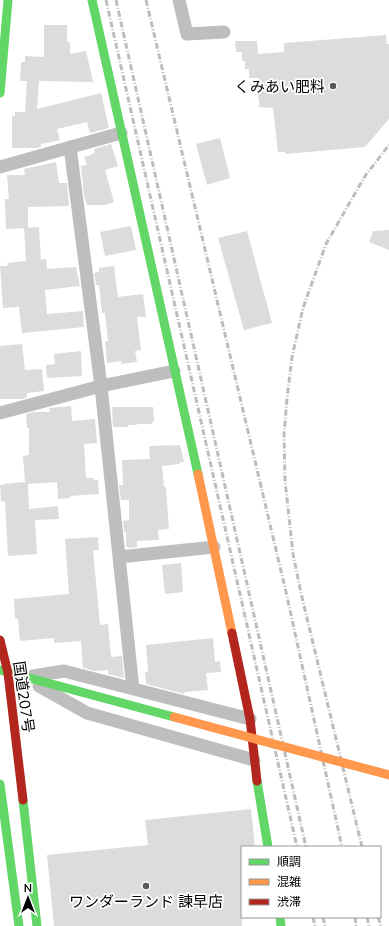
<svg xmlns="http://www.w3.org/2000/svg" width="389" height="926" viewBox="0 0 389 926" font-family="Mulish,'Noto Sans JP',sans-serif">
  <rect width="100%" height="100%" fill="#fff"/>
  <path fill="#dcdcdc" d="M 44,25 L 67,25 L 67,42 L 70,42 L 70,54 L 86,51 L 93,82 L 39,81 L 37,109 L 101,93 L 109,128 L 90,133 L 87,122 L 57,129 L 60,140 L 41,144 L 41,147 L 37,148 L 12,148 L 12,116 L 15,116 L 15,112 L 25,112 L 27,81 L 20,81 L 21,62 L 25,62 L 25,56 L 44,57 Z
    M 386,35 L 387,44 L 389,44 L 389,119 L 365,147 L 285,154 L 285,152 L 278,152 L 273,108 L 259,107 L 259,98 L 258,98 L 259,78 L 249,78 L 249,69 L 245,69 L 245,61 L 242,61 L 242,52 L 236,52 L 235,41 L 257,41 L 258,54 L 284,52 L 284,43 Z
    M 220,138 L 230,178 L 207,185 L 196,144 Z
    M 111,144 L 118,166 L 105,170 L 114,202 L 105,205 L 87,205 L 84,195 L 81,166 L 87,165 L 84,157 L 92,155 L 91,154 L 95,153 L 94,149 Z
    M 56,162 L 59,183 L 67,183 L 69,206 L 28,207 L 28,228 L 6,229 L 5,199 L 9,199 L 7,175 L 25,175 L 24,169 Z
    M 131,226 L 136,250 L 105,256 L 100,232 Z
    M 39,227 L 41,260 L 46,259 L 47,269 L 76,267 L 80,286 L 45,290 L 47,314 L 83,311 L 84,327 L 22,333 L 19,307 L 3,308 L 0,266 L 8,266 L 7,263 L 26,261 L 24,228 Z
    M 389,230 L 389,250 L 369,242 L 373,231 Z
    M 247,231 L 272,323 L 244,330 L 218,238 Z
    M 114,266 L 118,297 L 143,294 L 146,317 L 137,317 L 141,350 L 135,351 L 137,362 L 121,364 L 121,361 L 107,363 L 105,341 L 108,341 L 105,313 L 102,313 L 99,285 L 96,285 L 94,273 L 99,272 L 99,268 Z
    M 22,344 L 25,370 L 42,369 L 44,391 L 27,393 L 27,397 L 23,399 L 0,399 L 0,346 Z
    M 81,351 L 82,376 L 47,378 L 46,365 L 55,364 L 54,354 Z
    M 71,406 L 72,421 L 95,419 L 97,443 L 84,444 L 86,478 L 94,478 L 94,480 L 98,480 L 99,494 L 70,496 L 70,498 L 58,499 L 57,482 L 28,484 L 29,509 L 58,506 L 59,519 L 35,520 L 37,554 L 8,556 L 5,502 L 1,501 L 0,485 L 3,485 L 3,484 L 25,482 L 23,456 L 29,455 L 29,428 L 27,428 L 26,414 L 33,412 L 50,412 L 49,408 Z
    M 112,407 L 153,407 L 154,422 L 152,422 L 152,424 L 137,424 L 137,425 L 128,425 L 128,427 L 113,427 Z
    M 180,445 L 184,462 L 180,462 L 180,464 L 162,466 L 164,487 L 166,487 L 169,529 L 158,530 L 159,540 L 137,541 L 137,547 L 129,548 L 126,546 L 126,532 L 124,532 L 123,521 L 129,520 L 129,500 L 121,500 L 119,485 L 123,485 L 122,460 L 150,459 L 149,446 Z
    M 98,537 L 99,550 L 93,550 L 100,625 L 108,624 L 111,657 L 122,656 L 124,678 L 108,674 L 108,670 L 95,671 L 83,668 L 81,641 L 54,643 L 54,638 L 20,641 L 18,619 L 15,619 L 14,599 L 69,594 L 65,539 Z
    M 181,563 L 183,592 L 165,594 L 162,565 Z
    M 213,638 L 215,662 L 220,661 L 221,672 L 206,673 L 208,690 L 184,692 L 184,694 L 146,684 L 145,672 L 148,672 L 146,645 Z
    M 251,809 L 255,847 L 242,847 L 242,926 L 54,926 L 47,855 L 148,845 L 145,820 Z"/>
  <g fill="none" stroke-linecap="round" stroke-linejoin="round">
    <path stroke="#bebebe" stroke-width="13" d="M 179,0 L 187,34 L 224,32
      M 70,147 L 101,386 L 133,689
      M 0,167 L 121,133
      M 0,413 L 101,386 L 174,371
      M 119,557 L 214,547
      M 33,676 L 64,671 L 250,719
      M 39,686 L 87,713 L 254,760"/>
    <path stroke="#63d668" stroke-width="9" d="M 92,0 L 198,474
      M 0,93 L 8,0
      M 0,670 L 174,717
      M 257,781 L 268,847
      M 0,784 L 19,926
      M 23,800 L 37,926
      M 280,917 L 281,926"/>
    <path stroke="#ff974d" stroke-width="9" d="M 198,474 L 232,633"/>
    <path stroke="#b3261e" stroke-width="9" d="M 232,633 L 250,719 L 257,781
      M 0,640 L 8,673 L 23,800"/>
    <path stroke="#bdbdbd" stroke-width="3" stroke-dasharray="6 2 1 2" stroke-linecap="butt" d="M 106,0 L 297,847
      M 116,0 L 306,847
      M 146,0 L 286,592 L 342,847
      M 362,847 L 301,593 L 293,554 L 285,480 L 284,435 L 287,398 L 292,357 L 303,308 L 326,244 L 365,176 L 389,145
      M 313,917 L 315,926
      M 323,917 L 325,926
      M 355,917 L 356,926
      M 367,917 L 369,926
      M 378,917 L 381,926"/>
    <path stroke="#ff974d" stroke-width="9" d="M 174,717 L 389,775"/>
  </g>
  <g fill="#595959" stroke="#fff" stroke-width="1.5">
    <circle cx="333" cy="86" r="4"/>
    <circle cx="146" cy="886" r="4"/>
  </g>
  <g text-anchor="middle" dominant-baseline="central" stroke-width="3.5" stroke-linejoin="round" paint-order="stroke">
    <g font-size="15" fill="#000" stroke="#fff" text-anchor="end">
      <text x="325" y="86">くみあい肥料</text>
      <text x="146" y="901" text-anchor="middle">ワンダーランド 諫早店</text>
    </g>
    <g font-size="15" fill="#000" stroke="#fff">
      <text transform="translate(24 697) rotate(82)">国道207号</text>
    </g>
  </g>
  <rect x="241" y="846" width="140" height="72" fill="#ffffff" stroke="#999999"/>
  <rect x="249" y="859" width="20" height="6" fill="#63d668" stroke="#999999"/>
  <text x="277" y="866" font-size="12" fill="#000000">順調</text>
  <rect x="249" y="879" width="20" height="6" fill="#ff974d" stroke="#999999"/>
  <text x="277" y="886" font-size="12" fill="#000000">混雑</text>
  <rect x="249" y="899" width="20" height="6" fill="#b3261e" stroke="#999999"/>
  <text x="277" y="906" font-size="12" fill="#000000">渋滞</text>
  <g transform="translate(28 898)" stroke="#ffffff" stroke-width="3" paint-order="stroke">
  <path d="M0-3L7 15L0 10L-7 15Z" fill="#000000"/>
  <text y="-6" font-size="11" font-weight="bold" text-anchor="middle" fill="#000000">N</text>
  </g>
</svg>
